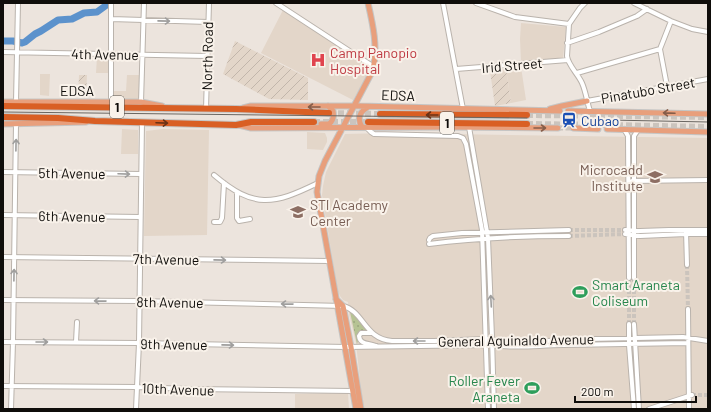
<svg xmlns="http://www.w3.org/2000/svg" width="711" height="412" viewBox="0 0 711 412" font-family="Barlow,sans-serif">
  <defs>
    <pattern id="industrial-furrows" width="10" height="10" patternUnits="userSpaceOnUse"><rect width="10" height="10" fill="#e3d6c9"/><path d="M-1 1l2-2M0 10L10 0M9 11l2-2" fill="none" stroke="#c2b6ab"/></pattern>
    <pattern id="park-dots" width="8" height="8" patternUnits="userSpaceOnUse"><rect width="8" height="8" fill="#b6c394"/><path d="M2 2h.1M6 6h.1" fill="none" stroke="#9ba67e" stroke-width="1.8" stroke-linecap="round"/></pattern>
  </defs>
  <rect width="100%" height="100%" fill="#ece4dd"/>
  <path fill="#e3d6c9" d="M 283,10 L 372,67 L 353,100 L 261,53 Z
    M 521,23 L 566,27 L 563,58 L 521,62 L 520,39 Z
    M 97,57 L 110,57 L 109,73 L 96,73 Z
    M 521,67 L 526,100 L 511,103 L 506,68 Z
    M 40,74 L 50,74 L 49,96 L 40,95 Z
    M 127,75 L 139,75 L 139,99 L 114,99 L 114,91 L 126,91 Z
    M 122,129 L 138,130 L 138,154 L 121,154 Z
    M 163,129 L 209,130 L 207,235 L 144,236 L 146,131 Z
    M 307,132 L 325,133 L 327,138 L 327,142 L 323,150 L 307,149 Z
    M 388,133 L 708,138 L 708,409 L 363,409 L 356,343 L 349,314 L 348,302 L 343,300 L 340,296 L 338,292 L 324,207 L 322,195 L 323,186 L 326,172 L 345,134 Z
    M 348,393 L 349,409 L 295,409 L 295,394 Z"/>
  <path fill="url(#industrial-furrows)" d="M 235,41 L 308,78 L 308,100 L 269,99 L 223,74 Z
    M 506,68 L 511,103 L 495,106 L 490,71 Z
    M 79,75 L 87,75 L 86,96 L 78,96 Z"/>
  <path fill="url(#park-dots)" d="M 350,312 L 355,315 L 368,331 L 363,331 L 359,334 L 357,344 Z"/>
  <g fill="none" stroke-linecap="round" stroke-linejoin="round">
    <path stroke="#5c92cc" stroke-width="7" d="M 3,41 L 13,41 L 22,43 L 25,42 L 35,34 L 41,31 L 58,20 L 72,19 L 84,13 L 97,12 L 108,4"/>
    <path stroke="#cbc4bd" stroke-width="4" stroke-dasharray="4 2" stroke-linecap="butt" d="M 569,230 L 625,230
      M 569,236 L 625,234
      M 687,265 L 688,309
      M 629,278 L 629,324
      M 634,278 L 634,324
      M 692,395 L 708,395"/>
    <path stroke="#cbc4bd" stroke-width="5" stroke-dasharray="5 2.5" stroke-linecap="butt" d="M 558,128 L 573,128"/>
    <path stroke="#cbc4bd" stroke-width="6" stroke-dasharray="6 3" stroke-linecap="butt" d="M 329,113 L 380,114
      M 527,115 L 708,117
      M 314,122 L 368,122
      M 527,124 L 609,125 L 708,127"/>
    <g stroke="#bab3ac" stroke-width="6">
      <path id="minor" d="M 276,3 L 374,67
        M 443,3 L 463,109
        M 476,3 L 515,17 L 569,24
        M 585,3 L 580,8 L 569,24 L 567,56 C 568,65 578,74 582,83 C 586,92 587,102 590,111
        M 634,3 L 671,21 L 692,29 L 708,32
        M 111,19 L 208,22
        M 567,43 L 599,32 L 637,16 L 647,9
        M 3,52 L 207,56
        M 456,69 L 568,60
        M 577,73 L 660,49
        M 667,86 L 660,49 L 671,21
        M 587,101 L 708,79
        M 16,102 L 18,3
        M 111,102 L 111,3
        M 141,102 L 144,3
        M 206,109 L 209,3
        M 366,127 L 371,132 L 374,134 L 458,136 L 463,138 L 466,144 L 482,230 L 488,409
        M 469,127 L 488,238 L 492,337 L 494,409
        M 624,129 L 628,136 L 629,278
        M 3,172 L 141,174
        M 214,175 C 254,209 273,205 318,183
        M 632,181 L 708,180
        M 237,192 L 237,218 L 239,221 L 250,219
        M 3,215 L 140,217
        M 214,222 L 220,222 L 222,218 L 224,183
        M 625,230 L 640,231 L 669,230 L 708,230
        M 686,231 L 687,265
        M 625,234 L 640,236 L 686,234 L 708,234
        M 429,240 L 430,238 L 433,236 L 462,233 L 569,230
        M 429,244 C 475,238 522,236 569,236
        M 3,257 L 329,261
        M 634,278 L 634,136 L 638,130
        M 3,300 L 139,301 L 343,306 C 364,311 364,339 392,341 L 434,341 L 486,339 L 499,341 L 526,342 L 588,339 L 683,337 L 708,341
        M 688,309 L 689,409
        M 629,324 L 629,345 L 634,409
        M 634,324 L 639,409
        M 371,333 L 361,333 L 359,336 C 360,345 369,343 376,346
        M 3,342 L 139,343 L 346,347 L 493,345 C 516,349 539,345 563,345 C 604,344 646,344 688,343
        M 76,342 L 77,322
        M 3,386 L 137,387 L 189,389 L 352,391
        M 11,409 L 13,342 L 16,124
        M 136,409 L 139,343 L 142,122
        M 649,409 L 692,395"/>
    </g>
    <g stroke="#c5c5c4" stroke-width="7">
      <path id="major" d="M 3,102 L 141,102 L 162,106
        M 243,108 L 251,106 L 359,106 L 560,111
        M 550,109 L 562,106 L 587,101
        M 568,111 L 708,114
        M 3,124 L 86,122
        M 321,124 L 329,124 C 333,121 334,116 333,111 L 328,106
        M 239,125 L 251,128 L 445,127 L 558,128
        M 362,127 C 357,119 359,112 368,107
        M 573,128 L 598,129
        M 607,129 L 708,132
        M 336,299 L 343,306 L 351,347 L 361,409
        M 356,409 L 317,192 L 319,176 L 325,161 L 373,70 C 378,47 373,25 368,3"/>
    </g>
    <g stroke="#c5c5c4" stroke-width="8">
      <path id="highway" d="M 3,106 L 236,109 L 329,113
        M 380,114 L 527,115
        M 3,117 L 58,118 L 95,121 L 236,125 L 251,122 L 314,122
        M 368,122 L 527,124"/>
    </g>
    <use href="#minor" stroke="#fff" stroke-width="4"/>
    <use href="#major" stroke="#e89f7c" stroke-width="5"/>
    <use href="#highway" stroke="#d95f24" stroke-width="6"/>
    <path stroke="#6a6661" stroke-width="1" d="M 3,112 L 527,118
      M 609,120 L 708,122"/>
  </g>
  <defs><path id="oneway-shaft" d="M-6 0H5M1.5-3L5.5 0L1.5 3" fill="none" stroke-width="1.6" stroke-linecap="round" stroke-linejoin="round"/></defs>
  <g stroke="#9f9e9d">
    <use href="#oneway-shaft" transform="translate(164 21) rotate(1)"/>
    <use href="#oneway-shaft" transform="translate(16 145) rotate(-89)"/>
    <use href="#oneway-shaft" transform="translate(124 174) rotate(2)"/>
    <use href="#oneway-shaft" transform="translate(220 260) rotate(1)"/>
    <use href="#oneway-shaft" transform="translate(14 275) rotate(-89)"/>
    <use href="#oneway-shaft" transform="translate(100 301) rotate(-179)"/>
    <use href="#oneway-shaft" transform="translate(491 301) rotate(-93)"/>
    <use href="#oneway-shaft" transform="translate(287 304) rotate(-179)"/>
    <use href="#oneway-shaft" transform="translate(419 341) rotate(-180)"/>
    <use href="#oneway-shaft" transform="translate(42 342)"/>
    <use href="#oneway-shaft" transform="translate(228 345) rotate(1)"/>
  </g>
  <g stroke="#865d49">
    <use href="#oneway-shaft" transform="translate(314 107) rotate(180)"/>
    <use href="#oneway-shaft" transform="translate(669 113) rotate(-178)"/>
    <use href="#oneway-shaft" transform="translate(540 128)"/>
  </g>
  <g stroke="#6a3216">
    <use href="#oneway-shaft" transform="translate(432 115) rotate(-180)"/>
    <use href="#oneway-shaft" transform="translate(162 123) rotate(2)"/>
  </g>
  <defs>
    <g id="hospital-bare" transform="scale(1.2)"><path d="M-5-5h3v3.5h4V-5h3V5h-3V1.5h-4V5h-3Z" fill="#e0444e" stroke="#f9f2ea" stroke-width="2.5" paint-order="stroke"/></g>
    <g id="station-bare" transform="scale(1.2)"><path d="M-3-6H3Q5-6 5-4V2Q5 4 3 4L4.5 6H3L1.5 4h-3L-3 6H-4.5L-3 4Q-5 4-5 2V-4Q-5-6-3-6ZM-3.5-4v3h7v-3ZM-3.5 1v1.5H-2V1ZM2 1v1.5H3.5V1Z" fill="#1a4fb4" stroke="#f9f2ea" stroke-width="2.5" paint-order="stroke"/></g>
    <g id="university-bare" transform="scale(1.2)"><path d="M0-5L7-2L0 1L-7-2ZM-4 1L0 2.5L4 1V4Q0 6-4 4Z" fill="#8d6e63" stroke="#f9f2ea" stroke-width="2.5" paint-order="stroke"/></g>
    <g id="stadium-bare" transform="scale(1.2)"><path d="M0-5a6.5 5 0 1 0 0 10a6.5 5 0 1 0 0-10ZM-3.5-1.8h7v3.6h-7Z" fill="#2e9e5b" stroke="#f9f2ea" stroke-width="2.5" paint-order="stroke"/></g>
  </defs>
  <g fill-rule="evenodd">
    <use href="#hospital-bare" x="318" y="60"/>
    <use href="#station-bare" x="569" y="120"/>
    <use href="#university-bare" x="655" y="177"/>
    <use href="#university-bare" x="298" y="212"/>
    <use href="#stadium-bare" x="580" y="292"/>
    <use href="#stadium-bare" x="532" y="388"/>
  </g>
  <g text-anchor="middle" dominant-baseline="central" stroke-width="4" stroke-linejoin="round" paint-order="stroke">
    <g fill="#f9f2ea" stroke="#55524d" stroke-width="1">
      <rect x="110" y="96" width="14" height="22" rx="3"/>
      <rect x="440" y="112" width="14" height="22" rx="3"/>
    </g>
    <g font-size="13" font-weight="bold" fill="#0f0d0a">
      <text x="117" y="107">1</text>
      <text x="447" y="123">1</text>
    </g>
    <g font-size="14" fill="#be3a42" stroke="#f9f2ea" text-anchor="start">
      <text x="330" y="52">Camp Panopio<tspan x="330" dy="16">Hospital</tspan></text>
    </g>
    <g font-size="14" fill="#0f0d0a" stroke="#f9f2ea">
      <text transform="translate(105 54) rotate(1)">4th Avenue</text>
      <text transform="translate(207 56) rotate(-89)">North Road</text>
      <text transform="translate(512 65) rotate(-5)">Irid Street</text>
      <text x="77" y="90">EDSA</text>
      <text transform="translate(648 90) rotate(-10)">Pinatubo Street</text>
      <text transform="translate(398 95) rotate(2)">EDSA</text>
      <text transform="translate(72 173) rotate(1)">5th Avenue</text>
      <text transform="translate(72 216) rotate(1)">6th Avenue</text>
      <text transform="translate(166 259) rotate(1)">7th Avenue</text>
      <text transform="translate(170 302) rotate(1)">8th Avenue</text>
      <text transform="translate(516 340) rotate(-1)">General Aguinaldo Avenue</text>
      <text transform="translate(174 344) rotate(1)">9th Avenue</text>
      <text transform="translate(178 389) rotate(2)">10th Avenue</text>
    </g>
    <g font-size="14" fill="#164399" stroke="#f9f2ea" text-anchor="start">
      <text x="581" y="120">Cubao</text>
    </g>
    <g font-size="14" fill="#785e54" stroke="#f9f2ea" text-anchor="end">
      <text x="643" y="169">Microcadd<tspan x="643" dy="16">Institute</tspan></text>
      <text x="310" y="204" text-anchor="start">STI Academy<tspan x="310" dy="16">Center</tspan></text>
    </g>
    <g font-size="14" fill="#27864d" stroke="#f9f2ea" text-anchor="start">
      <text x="592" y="284">Smart Araneta<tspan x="592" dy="16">Coliseum</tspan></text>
      <text x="520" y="380" text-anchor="end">Roller Fever<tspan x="520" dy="16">Araneta</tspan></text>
    </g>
  </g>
  <rect width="711" height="412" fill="none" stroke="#0f0d0a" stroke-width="8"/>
  <path d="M575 396v6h121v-6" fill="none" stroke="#0f0d0a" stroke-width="2"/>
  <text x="581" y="396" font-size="12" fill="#0f0d0a" stroke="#f9f2ea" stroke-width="3" paint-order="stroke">200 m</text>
</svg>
